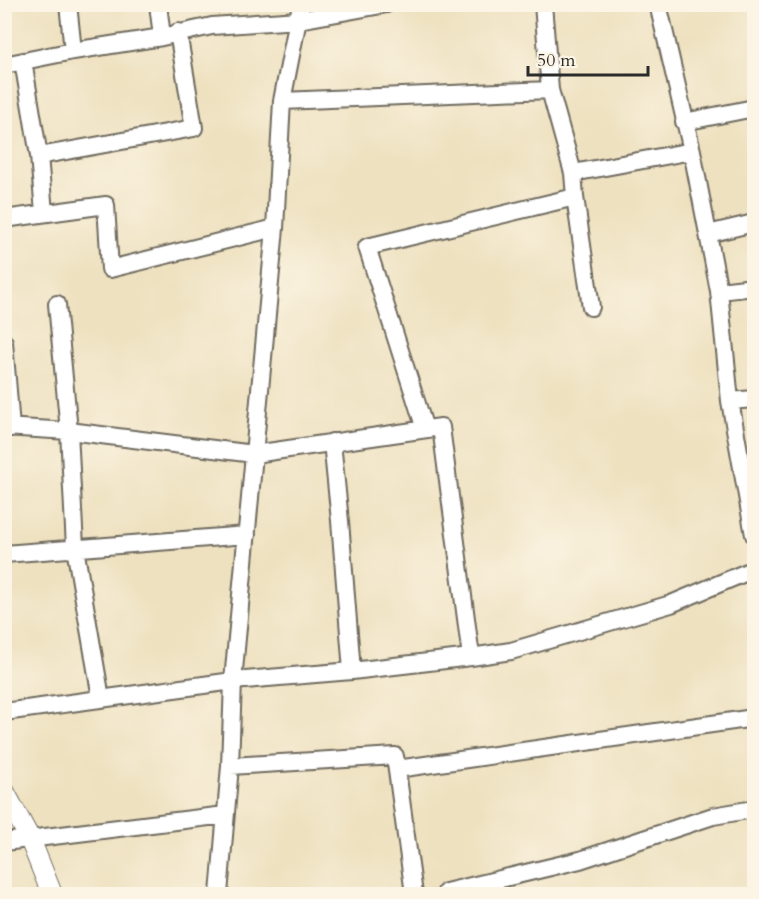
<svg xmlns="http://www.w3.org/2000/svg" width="759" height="899" viewBox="0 0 759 899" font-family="Cardo,serif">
  <rect width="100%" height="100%" fill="#fcf5e5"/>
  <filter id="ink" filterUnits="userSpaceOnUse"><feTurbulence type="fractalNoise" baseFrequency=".0167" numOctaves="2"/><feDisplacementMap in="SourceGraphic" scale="12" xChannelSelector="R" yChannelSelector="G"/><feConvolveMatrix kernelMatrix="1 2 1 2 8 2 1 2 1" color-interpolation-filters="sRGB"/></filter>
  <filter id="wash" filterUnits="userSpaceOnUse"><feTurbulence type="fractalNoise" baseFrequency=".008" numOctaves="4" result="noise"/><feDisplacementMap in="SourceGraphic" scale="24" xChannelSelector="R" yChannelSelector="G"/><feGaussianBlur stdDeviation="1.35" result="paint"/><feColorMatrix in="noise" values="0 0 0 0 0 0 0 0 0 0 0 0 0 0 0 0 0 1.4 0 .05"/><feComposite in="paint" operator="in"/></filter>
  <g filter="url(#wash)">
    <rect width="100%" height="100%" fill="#eee1c0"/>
  </g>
  <g filter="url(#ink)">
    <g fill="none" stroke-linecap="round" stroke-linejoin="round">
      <g stroke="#6f6b5f" stroke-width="20">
        <path id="minor" d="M 68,4 L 73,51
          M 158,4 L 162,37
          M 543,4 L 550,90 L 573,173 L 575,197 L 591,307
          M 658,4 L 692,151 L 719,291 L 730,401 L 754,535
          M 23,61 L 39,156 L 44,212
          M 4,65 L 73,51 L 162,37 L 212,26 L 299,20 L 387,4
          M 282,101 L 550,90
          M 684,122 L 754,108
          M 39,156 L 194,128 L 178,32
          M 573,173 L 692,151
          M 4,219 L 106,205 L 110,269 L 275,228
          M 708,234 L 754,223
          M 719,291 L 754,287
          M 57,304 L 69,431 L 75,548 L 101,698
          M 4,342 L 11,428
          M 730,401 L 754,399
          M 4,427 L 69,431 L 254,454 L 441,427 L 471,657
          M 425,429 L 367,247 L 575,197
          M 332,442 L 340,521 L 352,671
          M 4,554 L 247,535
          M 4,712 L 233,681 L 352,671 L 471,657 L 511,651 L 671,604 L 754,569
          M 230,766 L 395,756 L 414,894
          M 397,769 L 754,718
          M 4,842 L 225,815
          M 446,892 L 580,860 L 713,816 L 754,809
          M 219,894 L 230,766 L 233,681 L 275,228 L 282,101 L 301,4"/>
      </g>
      <g stroke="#6f6b5f" stroke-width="22">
        <path id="tertiary" d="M 4,791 L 30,839 L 52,894"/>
      </g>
      <use href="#minor" stroke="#fff" stroke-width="16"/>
      <use href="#tertiary" stroke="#fff" stroke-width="20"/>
    </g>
  </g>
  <rect width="759" height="899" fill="none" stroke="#fcf5e5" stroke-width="24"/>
  <path d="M528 66v9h120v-9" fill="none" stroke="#2b2b2b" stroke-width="3"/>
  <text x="537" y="66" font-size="18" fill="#2b2b2b" stroke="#fcf5e5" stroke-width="4.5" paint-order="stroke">50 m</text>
</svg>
